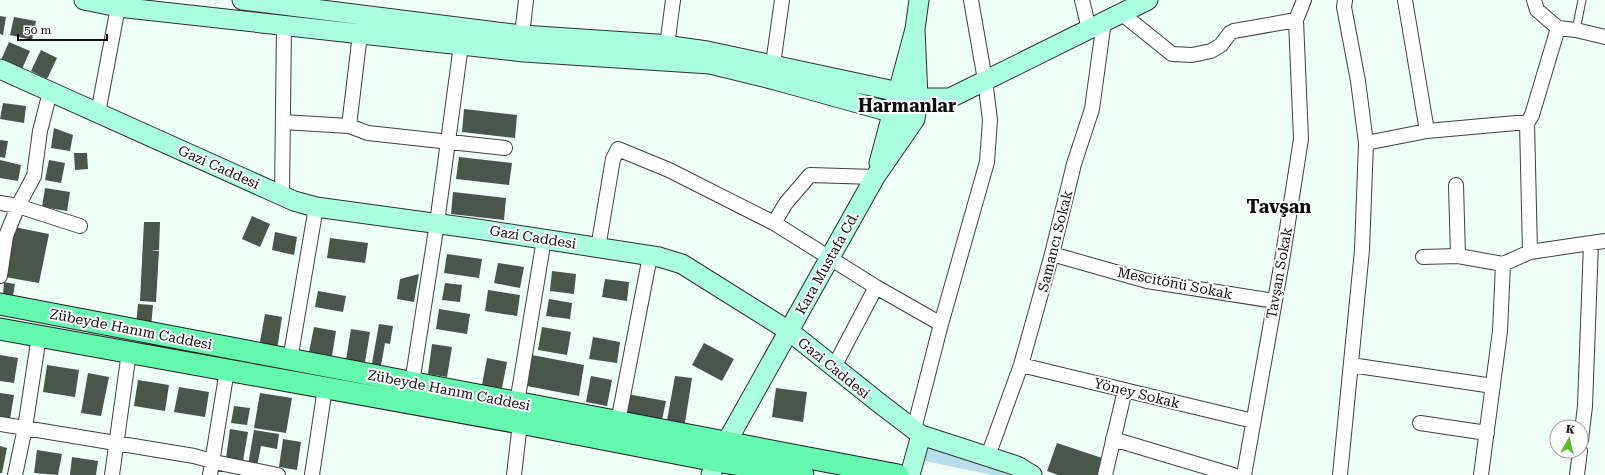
<svg xmlns="http://www.w3.org/2000/svg" width="1605" height="475" viewBox="0 0 1605 475" font-family="'Roboto Serif',serif">
  <rect width="100%" height="100%" fill="#edfff7"/>
  <path fill="#b7dee9" d="M 928,447 L 969,460 L 1010,475 L 992,475 L 925,461 Z"/>
  <path fill="#49564b" d="M 0,16 L 6,17 L 3,35 L 0,34 Z
    M 14,17 L 36,21 L 32,40 L 10,35 Z
    M 9,42 L 30,51 L 22,69 L 1,60 Z
    M 41,50 L 57,58 L 47,79 L 31,71 Z
    M 3,103 L 26,106 L 24,123 L 0,119 Z
    M 464,109 L 517,115 L 515,138 L 462,132 Z
    M 54,128 L 73,135 L 70,151 L 51,148 Z
    M 0,140 L 8,141 L 5,158 L 0,157 Z
    M 74,153 L 87,153 L 88,169 L 75,170 Z
    M 459,157 L 512,163 L 509,185 L 456,179 Z
    M 0,160 L 21,165 L 18,181 L 0,178 Z
    M 49,160 L 65,163 L 61,183 L 45,180 Z
    M 45,188 L 70,192 L 67,211 L 42,207 Z
    M 453,192 L 506,198 L 504,220 L 451,214 Z
    M 252,216 L 270,224 L 260,247 L 242,239 Z
    M 144,222 L 160,222 L 159,250 L 151,250 L 159,251 L 156,302 L 140,301 Z
    M 14,227 L 49,234 L 39,283 L 5,277 Z
    M 275,232 L 297,237 L 294,255 L 272,250 Z
    M 330,238 L 368,243 L 365,263 L 327,258 Z
    M 447,254 L 482,259 L 479,278 L 444,273 Z
    M 498,263 L 524,267 L 520,288 L 494,283 Z
    M 552,271 L 576,274 L 574,294 L 550,291 Z
    M 419,274 L 414,302 L 397,299 L 400,279 Z
    M 605,279 L 629,282 L 627,301 L 602,297 Z
    M 4,282 L 15,284 L 13,296 L 3,295 Z
    M 445,283 L 462,285 L 460,302 L 442,300 Z
    M 488,290 L 520,295 L 517,316 L 485,311 Z
    M 318,291 L 346,296 L 343,312 L 315,307 Z
    M 549,299 L 572,303 L 570,319 L 546,316 Z
    M 138,304 L 153,305 L 151,327 L 136,325 Z
    M 439,309 L 470,314 L 467,334 L 436,329 Z
    M 265,314 L 282,317 L 277,350 L 259,347 Z
    M 379,324 L 393,326 L 390,344 L 385,343 L 380,371 L 371,369 Z
    M 314,327 L 336,331 L 332,356 L 309,352 Z
    M 542,327 L 571,332 L 567,355 L 538,350 Z
    M 351,329 L 370,332 L 365,362 L 346,360 Z
    M 593,337 L 620,342 L 617,363 L 589,359 Z
    M 704,343 L 734,359 L 722,381 L 692,365 Z
    M 432,344 L 452,347 L 447,377 L 428,374 Z
    M 0,355 L 18,358 L 14,383 L 0,381 Z
    M 532,355 L 584,365 L 579,396 L 527,386 Z
    M 487,358 L 507,362 L 502,388 L 482,385 Z
    M 47,365 L 79,370 L 75,397 L 43,392 Z
    M 88,373 L 109,377 L 101,416 L 81,413 Z
    M 591,376 L 612,380 L 607,406 L 586,402 Z
    M 675,376 L 692,378 L 684,429 L 666,426 Z
    M 138,380 L 169,385 L 165,411 L 134,406 Z
    M 179,387 L 209,392 L 205,417 L 174,412 Z
    M 776,388 L 807,392 L 803,422 L 772,417 Z
    M 0,393 L 14,395 L 10,419 L 0,418 Z
    M 260,393 L 292,398 L 286,433 L 254,428 Z
    M 627,394 L 666,401 L 661,425 L 623,418 Z
    M 234,406 L 250,408 L 247,425 L 231,423 Z
    M 230,429 L 248,432 L 243,461 L 226,458 Z
    M 254,430 L 279,434 L 277,449 L 261,446 L 257,467 L 248,465 Z
    M 283,439 L 301,442 L 297,470 L 279,467 Z
    M 1057,443 L 1102,458 L 1097,475 L 1058,475 L 1047,471 Z
    M 0,446 L 7,448 L 2,473 L 0,473 Z
    M 37,450 L 62,454 L 58,475 L 34,473 Z
    M 72,457 L 98,461 L 96,475 L 70,475 Z"/>
  <g fill="none" stroke-linecap="round" stroke-linejoin="round">
    <g stroke="#404040" stroke-width="9">
      <path id="lane" d="M 1576,30 L 1582,0"/>
    </g>
    <g stroke="#404040" stroke-width="16">
      <path id="street" d="M 1082,0 L 1089,29
        M 1405,0 L 1427,131
        M 1534,0 L 1537,10 L 1558,28 L 1576,30 L 1605,37
        M 1121,13 L 1172,54 L 1192,55 L 1211,51 L 1221,45 L 1230,33 L 1234,31 L 1296,20
        M 522,35 L 526,0
        M 667,46 L 673,0
        M 773,64 L 782,0
        M 98,113 L 118,7
        M 283,122 L 349,126 L 368,133 L 505,148
        M 349,126 L 360,34
        M 1366,143 L 1427,131 L 1516,123 L 1527,123
        M 1456,185 L 1458,256
        M 282,196 L 284,25
        M 0,203 L 18,206 L 80,226
        M 774,223 L 786,203 L 810,175 L 875,177
        M 598,248 L 613,159 L 618,149 L 669,170 L 774,223 L 876,287 L 941,324
        M 1530,252 L 1527,123 L 1532,115 L 1558,28
        M 1052,254 L 1147,281 L 1275,301
        M 1423,257 L 1458,256 L 1503,264 L 1530,252 L 1605,241
        M 0,276 L 6,236 L 18,206 L 34,176 L 40,131 L 50,92
        M 290,360 L 316,207
        M 1021,365 L 1253,421
        M 1351,365 L 1493,386
        M 834,367 L 876,287
        M 412,383 L 437,223 L 461,45
        M 517,403 L 544,239
        M 618,422 L 650,256
        M 1420,423 L 1487,433
        M 0,424 L 194,456 L 219,463 L 278,475
        M 914,429 L 941,324 L 987,162 L 990,120 L 985,80 L 971,0
        M 1113,439 L 1233,475
        M 1581,440 L 1585,406 L 1591,243
        M 988,456 L 1021,365 L 1052,254 L 1074,164 L 1092,109 L 1104,21
        M 15,475 L 25,428 L 39,336
        M 112,475 L 129,352
        M 210,475 L 227,370
        M 312,475 L 325,388
        M 514,475 L 520,423
        M 1105,475 L 1125,390
        M 1244,475 L 1282,261 L 1301,139 L 1296,20 L 1304,0
        M 1340,475 L 1362,250 L 1366,143 L 1358,81 L 1344,7 L 1345,0
        M 1481,475 L 1500,331 L 1503,264
        M 1577,475 L 1580,451"/>
    </g>
    <g stroke="#2f2f2f" stroke-width="21">
      <path id="secondary" d="M 84,0 L 118,7 L 524,52 L 710,64 L 775,80 L 915,119
        M 242,0 L 522,35 L 657,44 L 707,51 L 899,92 L 918,98 L 950,98 L 1148,0
        M 0,69 L 294,201 L 316,207 L 484,230 L 659,257 L 682,264 L 789,331 L 878,402 L 921,435 L 1017,466 L 1032,475
        M 879,163 L 915,29 L 919,0
        M 711,475 L 716,461 L 875,177 L 915,119 L 918,98 L 915,29
        M 910,475 L 921,435"/>
    </g>
    <g stroke="#1e1e1e" stroke-width="23">
      <path id="primary" d="M 0,304 L 898,475
        M 0,329 L 520,423 L 716,461 L 803,475"/>
    </g>
    <use href="#lane" stroke="#fff" stroke-width="7"/>
    <use href="#street" stroke="#fff" stroke-width="14"/>
    <use href="#secondary" stroke="#a9ffe0" stroke-width="19"/>
    <use href="#primary" stroke="#64f8af" stroke-width="21"/>
  </g>
  <g text-anchor="middle" dominant-baseline="central" stroke-width="4" stroke-linejoin="round" paint-order="stroke">
    <g font-size="14" fill="#0d0d0d" stroke="#fff">
      <text transform="translate(219 167) rotate(24)">Gazi Caddesi</text>
      <text transform="translate(533 237) rotate(9)">Gazi Caddesi</text>
      <text transform="translate(1055 241) rotate(-76)">Samancı Sokak</text>
      <text transform="translate(827 263) rotate(-61)">Kara Mustafa Cd.</text>
      <text transform="translate(1279 273) rotate(-80)">Tavşan Sokak</text>
      <text transform="translate(1175 283) rotate(11)">Mescitönü Sokak</text>
      <text transform="translate(131 329) rotate(11)">Zübeyde Hanım Caddesi</text>
      <text transform="translate(834 368) rotate(39)">Gazi Caddesi</text>
      <text transform="translate(449 390) rotate(11)">Zübeyde Hanım Caddesi</text>
      <text transform="translate(1137 393) rotate(14)">Yöney Sokak</text>
    </g>
    <g font-size="18" font-weight="bold" fill="#0d0d0d" stroke="#fff">
      <text x="907" y="105">Harmanlar</text>
      <text x="1279" y="206">Tavşan</text>
    </g>
  </g>
  <g transform="translate(1569 439) rotate(8)"><circle r="19" fill="#ffffff" stroke="#9e9e9e"/>
  <path d="M0-3L7 15L0 10L-7 15Z" fill="#53bd25"/>
  <text y="-6" font-size="11" font-weight="bold" text-anchor="middle" fill="#0d0d0d">K</text>
  </g>
  <path d="M18 34v6h89v-6" fill="none" stroke="#0d0d0d" stroke-width="2"/>
  <text x="24" y="34" font-size="12" fill="#0d0d0d" stroke="#ffffff" stroke-width="3" paint-order="stroke">50 m</text>
</svg>
